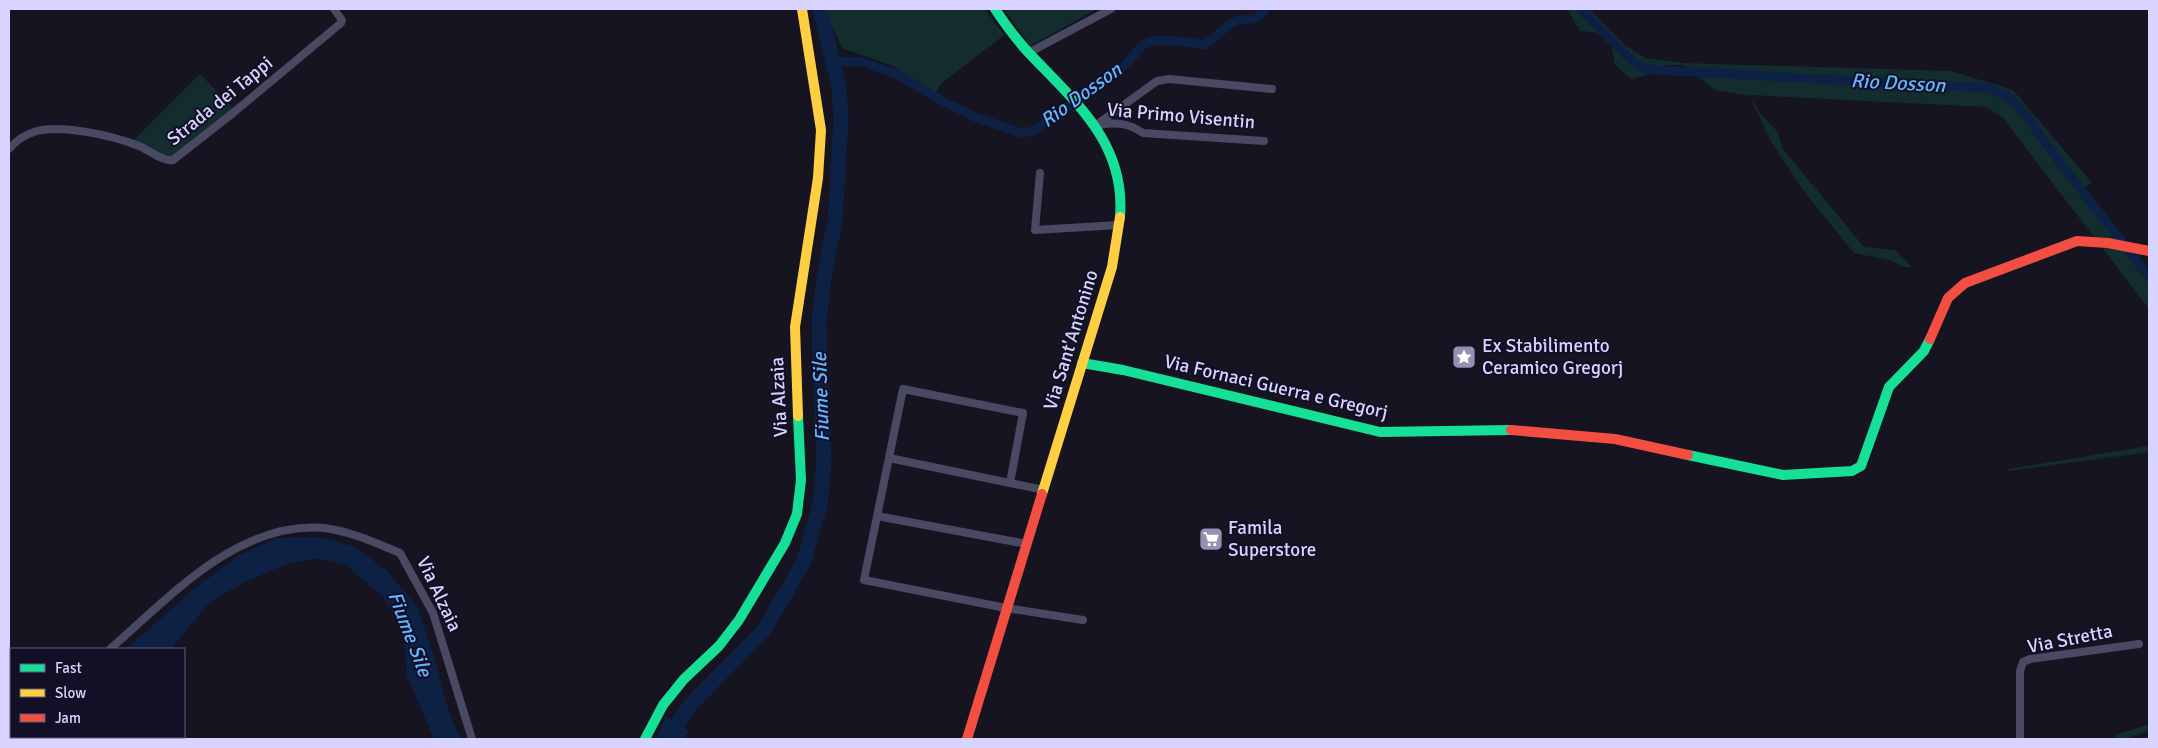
<svg xmlns="http://www.w3.org/2000/svg" width="2158" height="748" viewBox="0 0 2158 748" font-family="Signika,sans-serif">
  <rect width="100%" height="100%" fill="#161421"/>
  <path fill="#132c2d" d="M 827,9 L 985,9 L 1004,35 L 942,83 L 935,93 L 893,66 L 842,48 L 830,22 Z
    M 1004,9 L 1097,9 L 1030,46 Z
    M 1567,9 L 1589,9 L 1625,45 L 1646,58 L 1683,63 L 1951,71 L 2013,90 L 2092,183 L 2085,187 L 2149,270 L 2149,309 L 2003,118 L 1986,107 L 1750,95 L 1760,113 L 1777,131 L 1783,149 L 1864,247 L 1895,250 L 1912,267 L 1904,267 L 1889,260 L 1854,253 L 1802,189 L 1770,140 L 1750,96 L 1715,90 L 1683,65 L 1667,65 L 1646,75 L 1631,79 L 1615,65 L 1610,38 L 1593,32 L 1580,31 Z
    M 200,74 L 232,107 L 245,99 L 169,160 L 132,142 Z
    M 2149,446 L 2149,452 L 2009,471 L 2009,469 Z
    M 2149,724 L 2149,731 L 2123,739 L 2119,739 L 2119,737 L 2114,739 L 2116,735 Z"/>
  <path fill="#0d2144" d="M 321,537 L 356,547 L 388,572 L 418,608 L 435,660 L 445,700 L 460,739 L 434,739 L 407,676 L 404,628 L 381,595 L 346,565 L 316,558 L 284,565 L 243,583 L 210,602 L 171,649 L 126,649 L 195,588 L 239,555 L 277,538 Z
    M 666,716 L 689,731 L 685,739 L 656,739 Z
    M 14,737 L 54,737 L 50,739 L 11,739 Z"/>
  <g fill="none" stroke-linecap="round" stroke-linejoin="round">
    <path stroke="#0d2144" stroke-width="9" d="M 1580,9 L 1632,61 L 1641,67 L 1654,70 L 1989,88 L 2009,97 L 2025,114 L 2062,165 L 2149,277
      M 833,61 L 863,62 L 898,75 L 946,103 L 975,117 L 1022,133 L 1033,131 L 1083,97 L 1126,64 L 1144,44 L 1153,41 L 1170,40 L 1205,45 C 1214,38 1224,28 1234,22 C 1248,15 1254,26 1265,9"/>
    <path stroke="#0d2144" stroke-width="15" d="M 669,739 L 674,728 L 693,702 L 764,630 L 803,563 L 820,505 L 824,462 L 819,322 L 824,277 L 835,221 L 841,120 L 839,87 L 820,9"/>
    <path stroke="#4a4962" stroke-width="8" d="M 1028,53 L 1111,9
      M 1096,125 L 1157,81 L 1169,79 L 1272,89
      M 1099,125 C 1117,122 1128,123 1143,133 L 1264,141
      M 9,149 C 15,142 24,135 34,132 C 59,123 114,136 139,146 C 149,150 163,162 173,160 L 233,113 L 341,23 L 342,20 L 334,9
      M 1040,173 L 1035,230 L 1119,225
      M 889,458 L 1044,490
      M 1010,483 L 1023,413 L 903,389 L 864,580 L 1006,608 L 1083,620
      M 877,516 L 1027,544
      M 110,649 C 169,598 237,521 324,528 C 350,531 376,543 400,553 L 433,613 L 472,739
      M 9,731 L 11,729
      M 2020,739 L 2020,671 L 2023,662 L 2030,659 L 2139,644"/>
    <path stroke="#16e098" stroke-width="10" d="M 995,9 C 1005,24 1016,39 1028,52 C 1074,101 1126,142 1120,217
      M 1082,363 L 1123,370 L 1380,432 L 1511,430
      M 1688,455 L 1783,475 L 1852,471 L 1861,466 L 1889,387 L 1924,351 L 1930,339
      M 645,739 L 663,705 L 684,679 L 719,646 L 739,620 L 785,543 L 797,514 L 801,480 L 798,416"/>
    <path stroke="#ffcf43" stroke-width="10" d="M 798,416 L 795,327 L 818,178 L 821,130 L 802,9
      M 1042,494 L 1112,267 L 1120,217"/>
    <path stroke="#f24e42" stroke-width="10" d="M 1930,339 L 1948,298 L 1965,283 L 2077,241 L 2108,243 L 2149,251
      M 1511,430 L 1615,439 L 1688,455
      M 967,739 L 1042,494"/>
  </g>
  <defs>
    <g id="sight-square" transform="scale(1.25)"><rect x="-9" y="-9" width="18" height="18" rx="4" fill="#9591b1" stroke="#130f26"/><path d="M0-6L1.8-2.2L6-1.7L2.9 1.2L3.7 5.4L0 3.3L-3.7 5.4L-2.9 1.2L-6-1.7L-1.8-2.2Z" fill="#fff"/></g>
    <g id="supermarket-square" transform="scale(1.25)"><rect x="-9" y="-9" width="18" height="18" rx="4" fill="#9591b1" stroke="#130f26"/><path d="M-6-5.5h2.5l.6 2H6L4.5 2H-2.5L-4.4-4H-6ZM-1.5 3.2a1.3 1.3 0 1 0 .1 0ZM3 3.2a1.3 1.3 0 1 0 .1 0Z" fill="#fff"/></g>
  </defs>
  <g fill-rule="evenodd">
    <use href="#sight-square" x="1464" y="357"/>
    <use href="#supermarket-square" x="1211" y="539"/>
  </g>
  <g text-anchor="middle" dominant-baseline="central" stroke-width="4" stroke-linejoin="round" paint-order="stroke">
    <g font-size="19" fill="#d9d4ff" stroke="#130f26">
      <text transform="translate(220 101) rotate(-39)">Strada dei Tappi</text>
      <text transform="translate(1181 116) rotate(5)">Via Primo Visentin</text>
      <text transform="translate(1071 340) rotate(-73)">Via Sant'Antonino</text>
      <text transform="translate(1276 387) rotate(13)">Via Fornaci Guerra e Gregorj</text>
      <text transform="translate(779 397) rotate(-93)">Via Alzaia</text>
      <text transform="translate(439 594) rotate(65)">Via Alzaia</text>
      <text transform="translate(2070 639) rotate(-11)">Via Stretta</text>
    </g>
    <g font-size="19" fill="#d9d4ff" stroke="#130f26" text-anchor="start">
      <text x="1482" y="346">Ex Stabilimento<tspan x="1482" dy="22">Ceramico Gregorj</tspan></text>
      <text x="1228" y="528">Famila<tspan x="1228" dy="22">Superstore</tspan></text>
    </g>
    <g font-size="20" font-style="italic" fill="#62b6ff" stroke="#130f26">
      <text transform="translate(1898 83) rotate(3)">Rio Dosson</text>
      <text transform="translate(1081 95) rotate(-36)">Rio Dosson</text>
      <text transform="translate(821 397) rotate(-92)">Fiume Sile</text>
      <text transform="translate(410 634) rotate(69)">Fiume Sile</text>
    </g>
  </g>
  <rect width="2158" height="748" fill="none" stroke="#d9d4ff" stroke-width="20"/>
  <rect x="10" y="648" width="175" height="90" fill="#130f26" stroke="#625e7d"/>
  <rect x="20" y="664" width="25" height="8" fill="#16e098" stroke="#625e7d"/>
  <text x="55" y="673" font-size="15" fill="#d9d4ff">Fast</text>
  <rect x="20" y="689" width="25" height="8" fill="#ffcf43" stroke="#625e7d"/>
  <text x="55" y="698" font-size="15" fill="#d9d4ff">Slow</text>
  <rect x="20" y="714" width="25" height="8" fill="#f24e42" stroke="#625e7d"/>
  <text x="55" y="723" font-size="15" fill="#d9d4ff">Jam</text>
</svg>
